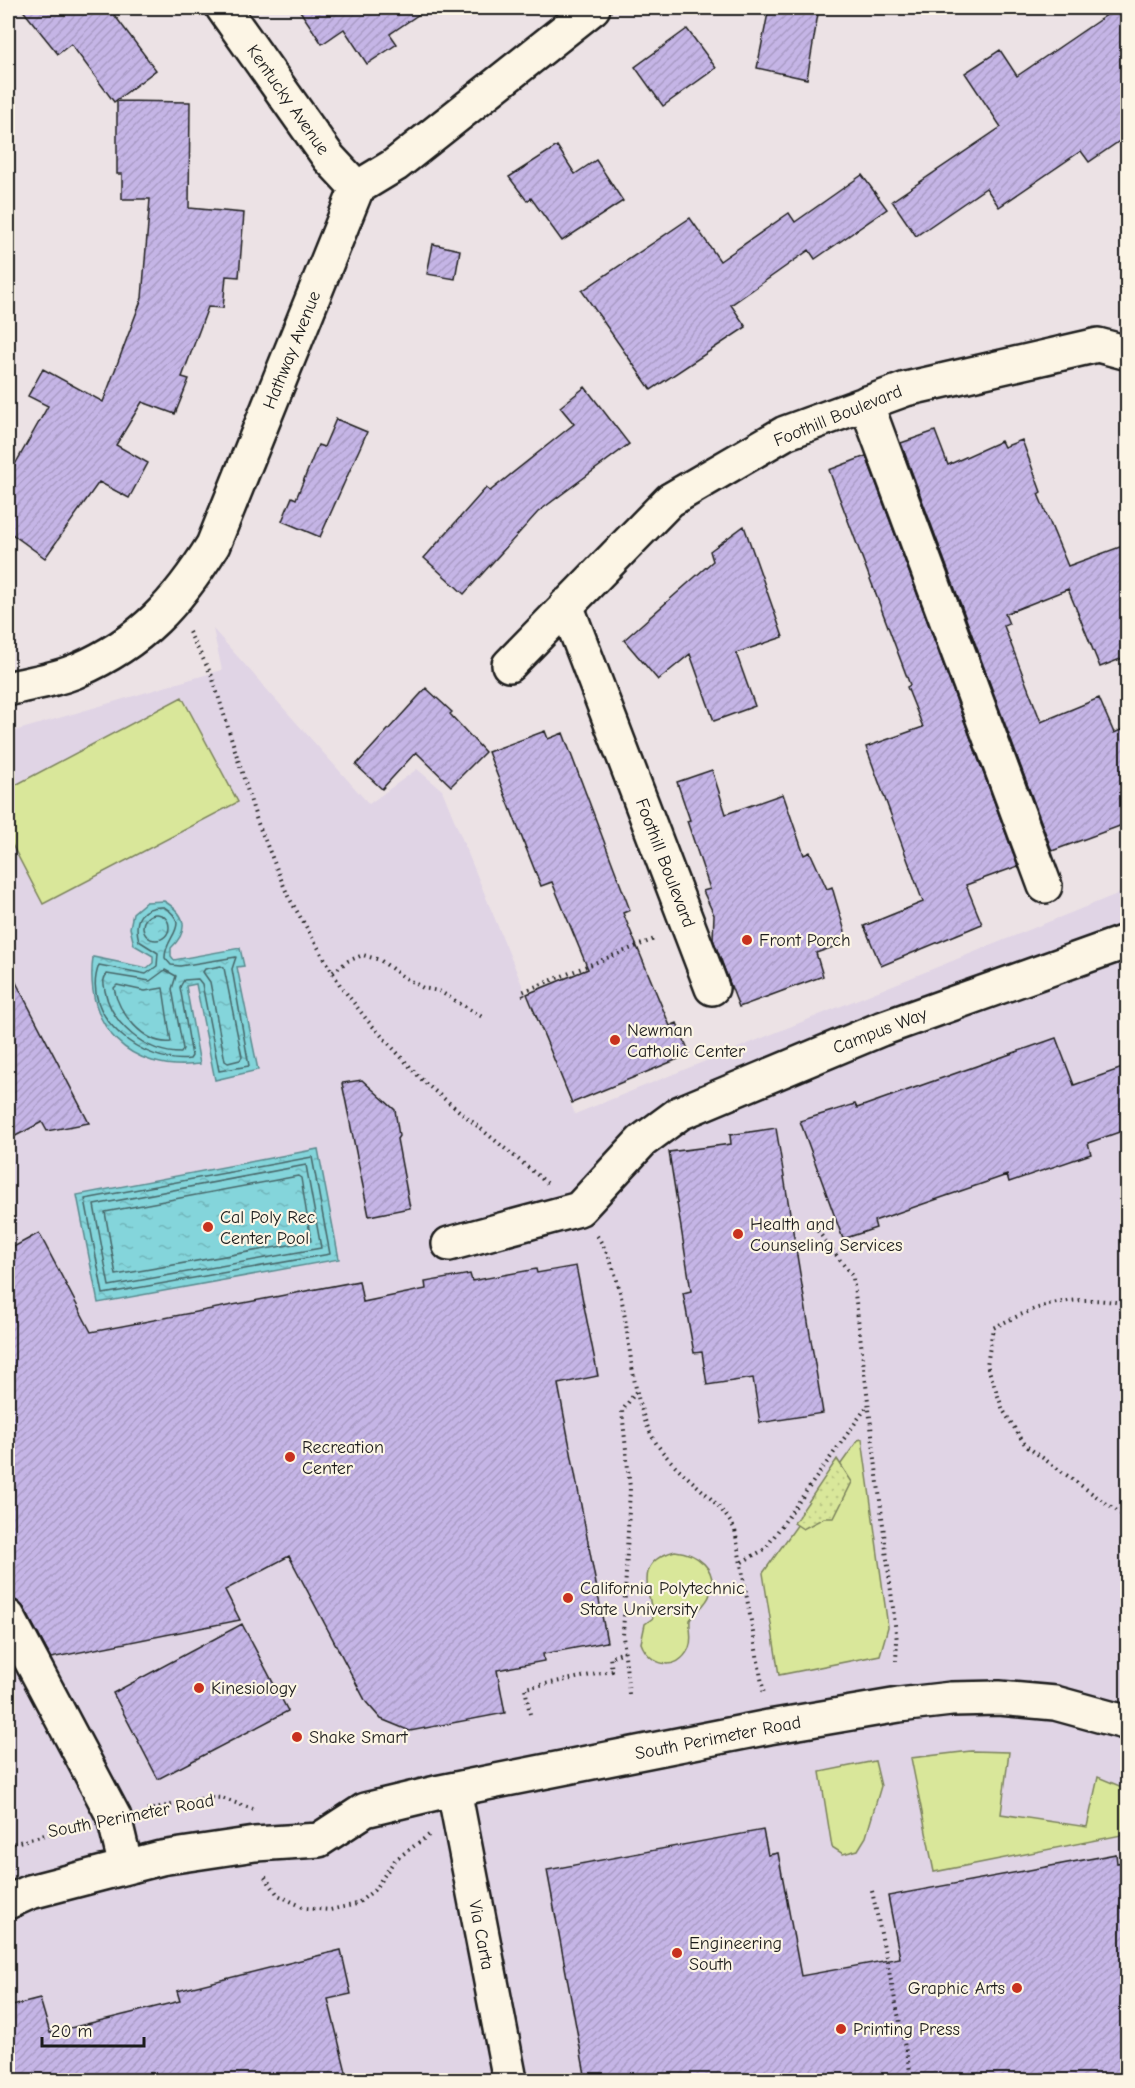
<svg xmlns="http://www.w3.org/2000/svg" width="1135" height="2088" viewBox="0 0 1135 2088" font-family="'Comic Neue',sans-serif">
  <defs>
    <pattern id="garden-dots" width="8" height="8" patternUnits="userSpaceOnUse" patternTransform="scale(1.5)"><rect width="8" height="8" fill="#d9e79a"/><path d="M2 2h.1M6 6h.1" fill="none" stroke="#bac684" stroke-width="1.8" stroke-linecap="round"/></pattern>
    <pattern id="water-ripples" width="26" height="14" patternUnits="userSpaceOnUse" patternTransform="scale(1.5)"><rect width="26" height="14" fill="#84d5db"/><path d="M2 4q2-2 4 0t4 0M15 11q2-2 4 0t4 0" fill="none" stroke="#71b6bb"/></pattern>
    <pattern id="building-hatch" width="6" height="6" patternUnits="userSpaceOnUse" patternTransform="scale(1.5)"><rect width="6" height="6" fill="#c5b5e6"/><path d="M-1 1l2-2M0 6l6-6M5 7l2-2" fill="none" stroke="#a99bc5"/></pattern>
  </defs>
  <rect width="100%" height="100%" fill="#ece2e5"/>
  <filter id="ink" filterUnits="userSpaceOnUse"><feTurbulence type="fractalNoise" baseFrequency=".0167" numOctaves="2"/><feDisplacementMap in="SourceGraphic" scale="12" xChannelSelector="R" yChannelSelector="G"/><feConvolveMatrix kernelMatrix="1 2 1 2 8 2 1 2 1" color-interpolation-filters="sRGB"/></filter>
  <g filter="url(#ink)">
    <path fill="#e0d4e5" d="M 213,629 L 369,804 L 417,769 L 442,790 L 575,1114 L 1127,890 L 1127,2080 L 8,2080 L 8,733 L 222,670 Z"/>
    <path fill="#d9e79a" stroke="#7a825b" stroke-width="1.5" d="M 182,697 L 238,802 L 43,904 L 8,837 L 8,789 Z
      M 862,1439 L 888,1627 L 880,1655 L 779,1675 L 763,1573 L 858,1440 Z
      M 675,1551 C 697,1553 719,1569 710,1594 C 707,1605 696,1610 690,1620 C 689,1630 693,1639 689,1648 C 677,1674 649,1665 641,1643 L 645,1624 L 653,1618 C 649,1587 634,1562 675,1551 Z
      M 971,1751 L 1009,1752 L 1001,1814 L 1087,1827 L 1098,1777 L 1127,1789 L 1127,1834 L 934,1872 L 911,1758 Z
      M 875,1761 L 881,1786 L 866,1837 L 858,1850 L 843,1854 L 832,1847 L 820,1772 Z"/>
    <path fill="url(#garden-dots)" stroke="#7a825b" stroke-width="1.5" d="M 837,1459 L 852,1482 L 834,1518 L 824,1518 L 803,1529 L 794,1523 Z"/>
    <path fill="url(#water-ripples)" stroke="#5a8b8f" stroke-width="1.5" d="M 164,901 C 186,914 190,930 171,948 L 171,956 L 174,960 L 240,948 L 244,966 L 237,967 L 258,1070 L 215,1080 L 196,984 L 186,986 L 200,1064 C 129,1073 84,1027 93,957 L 147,968 L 153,963 L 153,956 L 134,945 L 130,928 L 133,913 L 146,902 Z
      M 318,1149 L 339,1259 L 98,1303 L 77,1195 Z"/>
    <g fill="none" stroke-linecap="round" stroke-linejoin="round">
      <path stroke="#466668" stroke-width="1.5" d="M 164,907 C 193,925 164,937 165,958 L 171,965 L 180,966 L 236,957 L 232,969 L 249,1066 L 219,1071 L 202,984 L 198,979 L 184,980 L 180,987 L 192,1056 L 190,1059 C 144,1065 79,1017 99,965 L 146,974 L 157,966 L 158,953 L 139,941 C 133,919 141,906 164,907 Z
        M143 927a13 13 0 1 1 26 0a13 13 0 1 1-26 0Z
        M 221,966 L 224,968 L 242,1057 L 240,1060 L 228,1063 L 225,1061 L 210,982 L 203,972 L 205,969 Z
        M 165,970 L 176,976 L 172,989 L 183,1049 L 181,1053 C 146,1053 112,1025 105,991 C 104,984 102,979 107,974 L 150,981 Z
        M 117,985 L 145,991 L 163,988 L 171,1042 C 144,1045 118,1012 114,988 Z
        M 312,1157 L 330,1254 L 103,1294 L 85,1199 Z
        M 306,1165 L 321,1248 L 109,1286 L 94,1205 Z
        M 298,1176 L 301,1178 L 311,1241 L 116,1275 L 105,1212 Z"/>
    </g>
    <path fill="url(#building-hatch)" stroke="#1c1c1c" stroke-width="1.5" d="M 21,8 L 109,8 L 156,70 L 114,102 L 71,44 L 58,54 Z
      M 298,8 L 428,8 L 390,34 L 397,44 L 367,64 L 344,29 L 322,44 Z
      M 769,8 L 819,8 L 807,79 L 757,68 Z
      M 1117,8 L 1128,8 L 1128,135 L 1089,162 L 1081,151 L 999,207 L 986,188 L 916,236 L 892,201 L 1001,127 L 965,73 L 1000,50 L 1017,76 Z
      M 687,29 L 716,68 L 663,106 L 635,67 Z
      M 117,101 L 190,102 L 189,208 L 244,213 L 239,277 L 226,276 L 223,308 L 208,307 L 182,377 L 189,379 L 175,414 L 142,402 L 116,445 L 148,463 L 129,498 L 99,482 L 45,558 L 8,531 L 8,477 L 48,406 L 28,396 L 43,369 L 103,402 L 142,298 L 150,199 L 122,199 L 122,174 L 117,174 Z
      M 557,146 L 575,174 L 596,160 L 623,201 L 562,241 L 531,198 L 527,201 L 509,177 Z
      M 862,175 L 887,209 L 815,259 L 809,250 L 731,305 L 746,327 L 651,390 L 582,291 L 690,218 L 720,261 L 789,213 L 795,222 Z
      M 433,244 L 460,250 L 455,279 L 427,274 Z
      M 585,387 L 629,444 L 538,512 L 464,594 L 424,558 L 486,488 L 490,491 L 574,424 L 560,407 Z
      M 336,419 L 367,432 L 320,537 L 282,521 L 292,497 L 296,499 L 318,445 L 324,447 Z
      M 935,431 L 948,465 L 1001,441 L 1004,447 L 1022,440 L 1041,492 L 1038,494 L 1068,566 L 1128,544 L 1128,656 L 1100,667 L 1068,589 L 1005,614 L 1009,624 L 1004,626 L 1041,722 L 1099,698 L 1114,733 L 1128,727 L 1128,823 L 1052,851 L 901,443 Z
      M 866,456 L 1018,866 L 966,885 L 982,924 L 881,966 L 864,926 L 923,902 L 866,747 L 923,727 L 907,687 L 910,685 L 829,470 Z
      M 744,526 L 783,637 L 736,653 L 755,706 L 714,721 L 690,654 L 658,680 L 624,640 L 713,561 L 710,551 Z
      M 426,688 L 452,712 L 450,714 L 485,752 L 451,786 L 416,752 L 382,789 L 356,765 Z
      M 545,731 L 548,739 L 563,733 L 630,910 L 623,913 L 670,1026 L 677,1023 L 690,1054 L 572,1103 L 527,994 L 588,969 L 552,882 L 541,886 L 488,752 Z
      M 712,770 L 726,814 L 783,794 L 804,855 L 810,852 L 827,889 L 832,887 L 848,942 L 816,953 L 823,976 L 739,1007 L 713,939 L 714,915 L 703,891 L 710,889 L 687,821 L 690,820 L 677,782 Z
      M 8,967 L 89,1123 L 47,1131 L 42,1122 L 8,1140 Z
      M 1056,1038 L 1074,1085 L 1128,1066 L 1128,1129 L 1088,1143 L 1091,1154 L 1009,1182 L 1007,1175 L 874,1221 L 876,1228 L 843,1239 L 800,1121 L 855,1104 L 857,1108 Z
      M 362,1080 L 395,1110 L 399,1136 L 397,1139 L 410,1208 L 369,1216 L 342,1083 Z
      M 776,1128 L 823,1413 L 760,1423 L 753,1378 L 707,1385 L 702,1352 L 694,1353 L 683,1293 L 691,1291 L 669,1152 L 731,1144 L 730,1135 Z
      M 39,1233 L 91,1332 L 359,1281 L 363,1302 L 426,1289 L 425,1282 L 470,1274 L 472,1281 L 536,1269 L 537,1273 L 576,1266 L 598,1376 L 558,1384 L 607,1642 L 543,1654 L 544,1661 L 497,1670 L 505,1713 L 410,1731 L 381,1719 L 366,1702 L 289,1556 L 225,1590 L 240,1620 L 51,1658 L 24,1608 L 17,1601 L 8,1598 L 8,1250 Z
      M 242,1624 L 288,1711 L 158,1779 L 113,1693 Z
      M 763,1830 L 768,1855 L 778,1853 L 801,1976 L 900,1958 L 888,1896 L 1116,1854 L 1117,1863 L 1128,1861 L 1128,2080 L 586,2080 L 547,1870 Z
      M 341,1950 L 351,1994 L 328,1999 L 348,2080 L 8,2080 L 8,2007 L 40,1999 L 50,2033 L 180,2001 L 177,1991 Z"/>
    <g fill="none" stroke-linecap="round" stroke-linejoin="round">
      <g stroke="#1c1c1c" stroke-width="38">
        <path id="minor" d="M 223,8 L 329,158 L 357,188
          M 866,403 L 1045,886
          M 566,605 L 712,988
          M 509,665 L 670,500 L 785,433 L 906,389 L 1098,345 L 1128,353
          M 8,689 C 30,683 57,680 78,670 C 142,642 177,603 213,545 L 357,188 L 395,165 L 593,8
          M 449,1244 L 579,1209 L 642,1141 L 680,1113 L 881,1029 L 1128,941
          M 8,1617 L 114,1817 L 126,1867
          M 454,1790 L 510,2080
          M 8,1902 L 30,1892 L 161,1858 L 255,1844 L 319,1840 L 365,1810 L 436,1793 L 769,1727 L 899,1705 L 951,1699 L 999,1698 L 1055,1703 L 1128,1723"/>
      </g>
      <path stroke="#1c1c1c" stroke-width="4" stroke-dasharray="1.5 4.5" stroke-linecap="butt" d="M 189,632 L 212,676 L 257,821 L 288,896 L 340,985 L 367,1020 L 425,1083 L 547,1183
        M 333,972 L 348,961 L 363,955 L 380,960 L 402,976 L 423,988 L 439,991 L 484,1018
        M 524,996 L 522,992 L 657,938
        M 814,1226 L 853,1277 L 897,1641 L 896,1661
        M 597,1236 C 636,1292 621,1379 653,1438 C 674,1474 716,1493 735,1530 L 764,1695
        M 1128,1304 C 1071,1294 1042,1303 993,1328 L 987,1365 L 1003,1410 L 1026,1446 L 1128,1519
        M 742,1562 L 765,1549 L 868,1405
        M 629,1694 L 623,1636 L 630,1488 L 622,1411 L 638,1389
        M 530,1714 L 525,1688 L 612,1671 L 610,1657 L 624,1652
        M 147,1810 L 209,1797 L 222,1798 L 253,1809
        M 8,1845 L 81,1825
        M 265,1877 L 278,1895 L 305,1908 L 330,1910 L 357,1904 L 374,1890 L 395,1860 L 429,1835
        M 872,1891 L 912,2080"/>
      <use href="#minor" stroke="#fcf5e5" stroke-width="33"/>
    </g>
  </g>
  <g fill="#c8321e" stroke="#fcf5e5" stroke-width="2">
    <circle cx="747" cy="940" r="6"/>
    <circle cx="615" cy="1040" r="6"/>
    <circle cx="208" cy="1227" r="6"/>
    <circle cx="738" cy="1234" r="6"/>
    <circle cx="290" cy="1457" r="6"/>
    <circle cx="568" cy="1598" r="6"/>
    <circle cx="199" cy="1688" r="6"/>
    <circle cx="297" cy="1737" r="6"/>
    <circle cx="677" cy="1953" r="6"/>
    <circle cx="1017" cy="1988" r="6"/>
    <circle cx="841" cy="2029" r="6"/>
  </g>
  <g text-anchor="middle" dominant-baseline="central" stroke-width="4.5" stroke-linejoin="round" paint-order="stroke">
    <g font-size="18" fill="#1c1c1c" stroke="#fcf5e5">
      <text transform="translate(288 100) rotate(55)">Kentucky Avenue</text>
      <text transform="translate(292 350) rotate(-68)">Hathway Avenue</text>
      <text transform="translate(838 416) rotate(-22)">Foothill Boulevard</text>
      <text transform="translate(665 863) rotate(69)">Foothill Boulevard</text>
      <text transform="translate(880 1031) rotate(-21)">Campus Way</text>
      <text transform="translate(718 1738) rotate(-11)">South Perimeter Road</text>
      <text transform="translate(131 1816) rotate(-11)">South Perimeter Road</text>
      <text transform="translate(481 1935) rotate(79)">Via Carta</text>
    </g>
    <g font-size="18" fill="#1c1c1c" stroke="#fcf5e5" text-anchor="start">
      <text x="759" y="940">Front Porch</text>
      <text x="627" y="1030">Newman<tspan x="627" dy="21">Catholic Center</tspan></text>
      <text x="220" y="1217">Cal Poly Rec<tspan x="220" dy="21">Center Pool</tspan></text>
      <text x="750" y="1224">Health and<tspan x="750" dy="21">Counseling Services</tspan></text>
      <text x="302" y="1447">Recreation<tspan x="302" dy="21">Center</tspan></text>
      <text x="580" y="1588">California Polytechnic<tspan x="580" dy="21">State University</tspan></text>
      <text x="211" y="1688">Kinesiology</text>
      <text x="309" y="1737">Shake Smart</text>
      <text x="689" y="1943">Engineering<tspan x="689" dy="21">South</tspan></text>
      <text x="1005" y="1988" text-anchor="end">Graphic Arts</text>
      <text x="853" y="2029">Printing Press</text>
    </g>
  </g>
  <rect width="1135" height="2088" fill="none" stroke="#fcf5e5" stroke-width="30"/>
  <rect x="15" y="15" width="1105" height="2058" fill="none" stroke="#1c1c1c" stroke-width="2" filter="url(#ink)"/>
  <path d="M42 2037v9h102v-9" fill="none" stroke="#1c1c1c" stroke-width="3"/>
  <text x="51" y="2037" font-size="18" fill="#1c1c1c" stroke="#fcf5e5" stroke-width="4.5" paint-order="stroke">20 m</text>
</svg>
